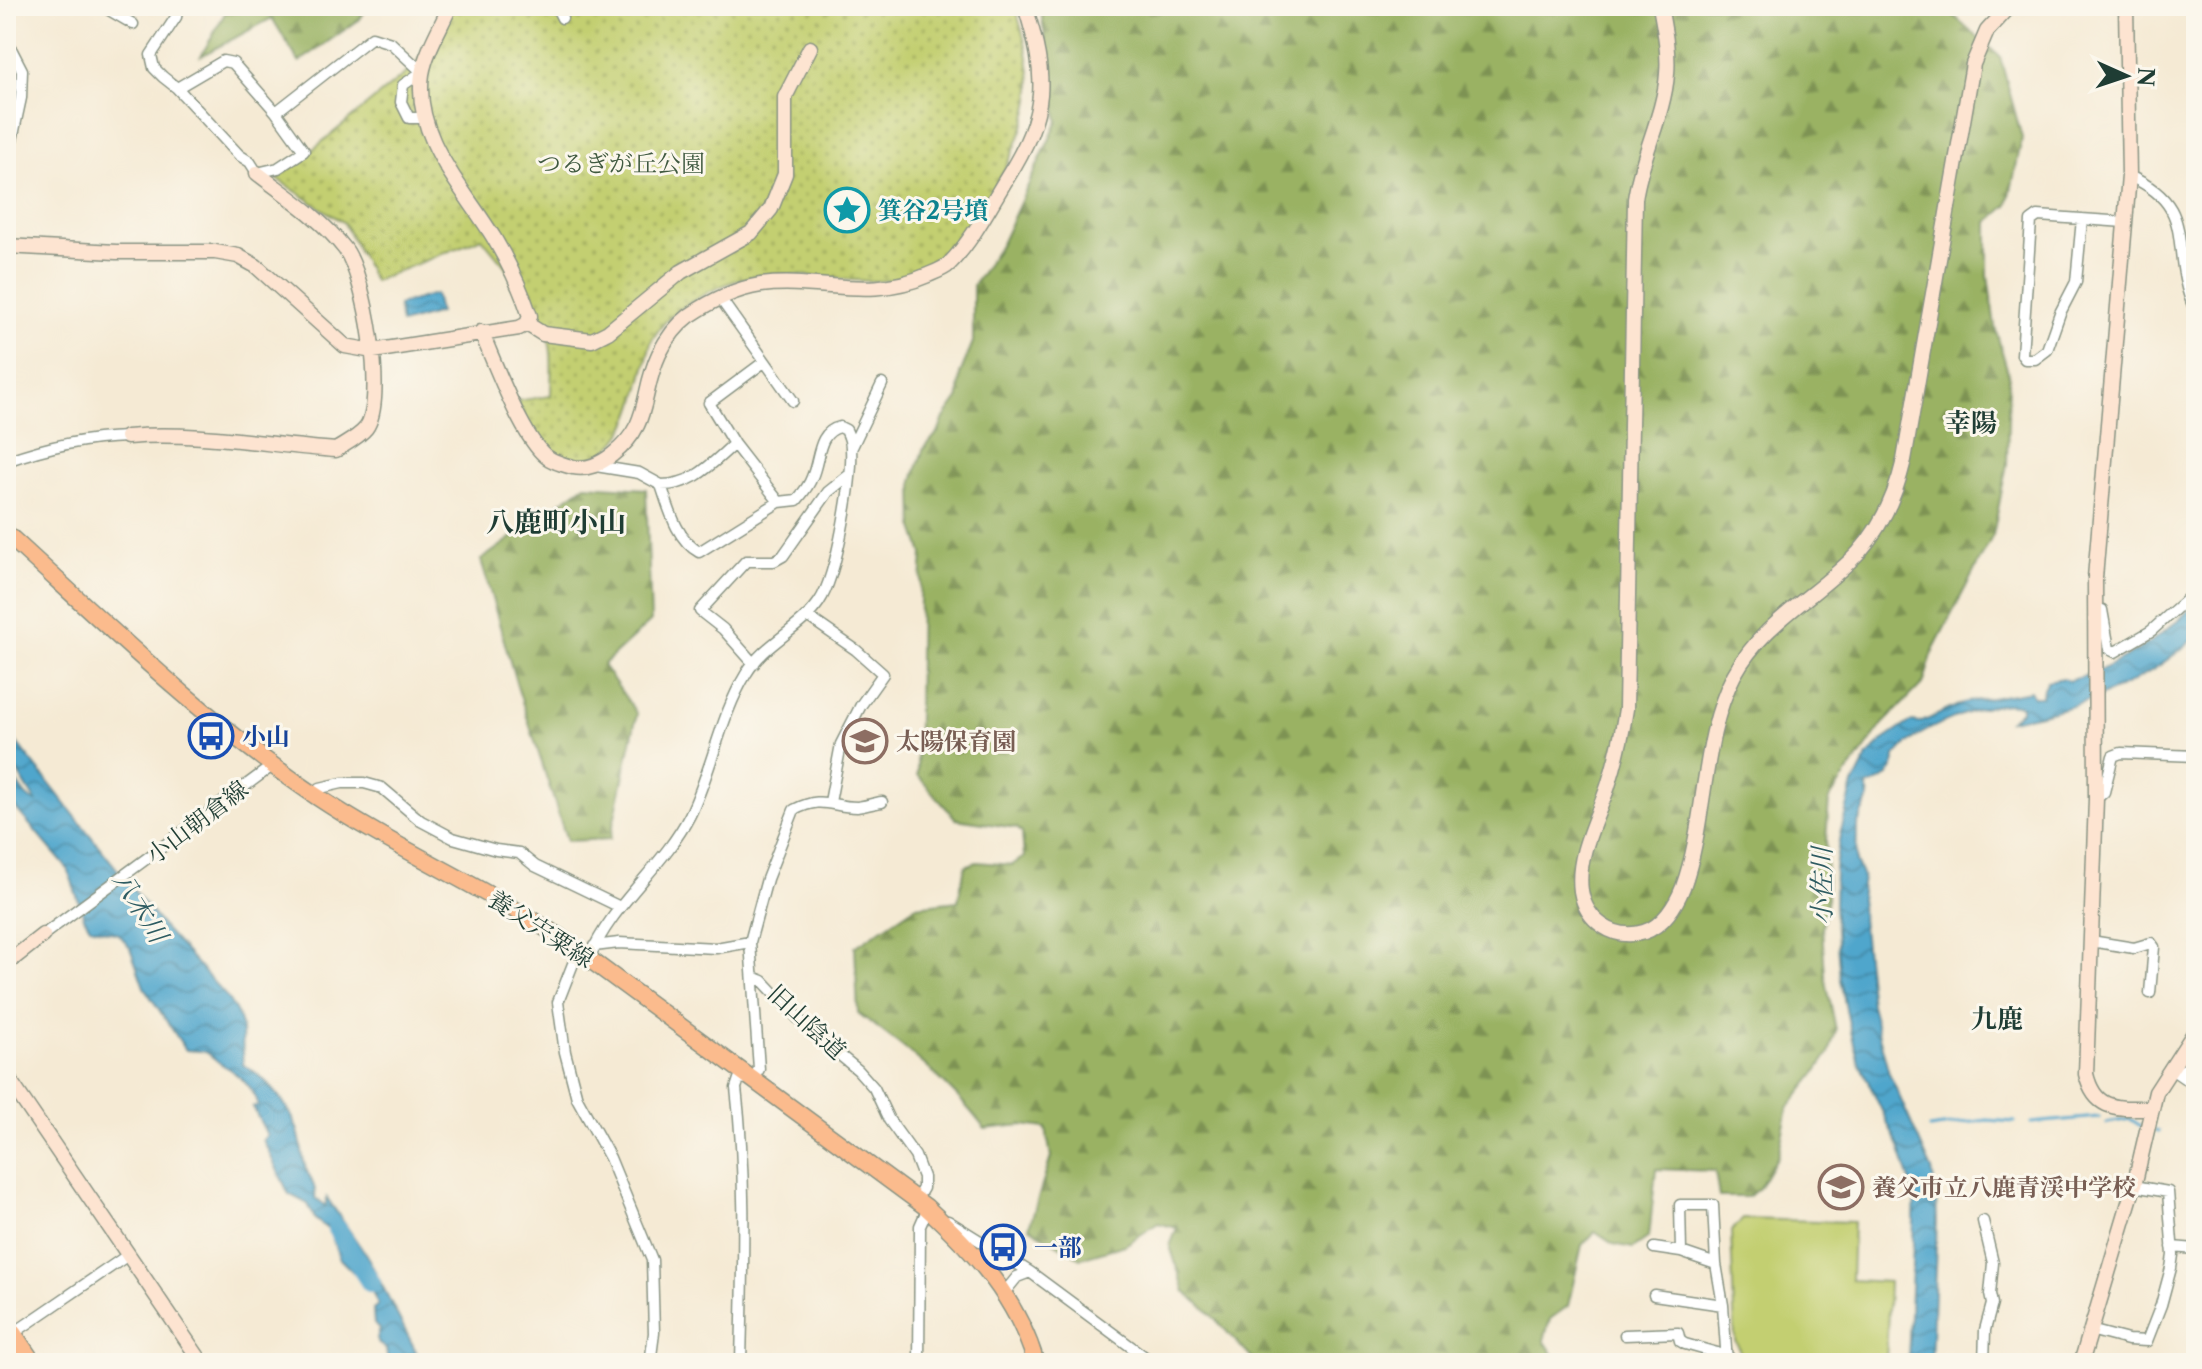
<svg xmlns="http://www.w3.org/2000/svg" width="2202" height="1369" viewBox="0 0 2202 1369" font-family="'Libre Caslon Text','Noto Serif JP',serif">
  <defs>
    <pattern id="forest-firs" width="22" height="20" patternUnits="userSpaceOnUse" patternTransform="scale(2)"><rect width="22" height="20" fill="#9ab263"/><path d="M5 1l3.5 6h-7zM16 11l3.5 6h-7z" fill="#7d9252"/></pattern>
    <pattern id="park-dots" width="8" height="8" patternUnits="userSpaceOnUse" patternTransform="scale(2)"><rect width="8" height="8" fill="#c3cf71"/><path d="M2 2h.1M6 6h.1" fill="none" stroke="#9ea95e" stroke-width="1.8" stroke-linecap="round"/></pattern>
    <pattern id="water-waves" width="16" height="10" patternUnits="userSpaceOnUse" patternTransform="scale(2)"><rect width="16" height="10" fill="#50a6cc"/><path d="M0 5q4-4 8 0t8 0" fill="none" stroke="#4288a6"/></pattern>
  </defs>
  <rect width="100%" height="100%" fill="#fbf7ec"/>
  <filter id="ink" filterUnits="userSpaceOnUse"><feTurbulence type="fractalNoise" baseFrequency=".0125" numOctaves="2"/><feDisplacementMap in="SourceGraphic" scale="16" xChannelSelector="R" yChannelSelector="G"/><feConvolveMatrix kernelMatrix="1 2 1 2 8 2 1 2 1" color-interpolation-filters="sRGB"/></filter>
  <filter id="wash" filterUnits="userSpaceOnUse"><feTurbulence type="fractalNoise" baseFrequency=".006" numOctaves="4" result="noise"/><feDisplacementMap in="SourceGraphic" scale="32" xChannelSelector="R" yChannelSelector="G"/><feGaussianBlur stdDeviation="1.8" result="paint"/><feColorMatrix in="noise" values="0 0 0 0 0 0 0 0 0 0 0 0 0 0 0 0 0 1.4 0 .05"/><feComposite in="paint" operator="in"/></filter>
  <g filter="url(#wash)">
    <rect width="100%" height="100%" fill="#f5ead4"/>
    <path fill="url(#forest-firs)" stroke="#5c784c" stroke-width="2" d="M 229,6 L 368,6 L 360,19 L 299,62 L 272,18 L 201,56 Z
      M 1040,6 L 1943,6 L 2000,57 L 2022,138 L 2008,205 L 1988,222 L 1988,276 L 1995,327 L 2009,376 L 2007,464 L 1993,535 L 1934,648 L 1924,682 L 1883,724 L 1829,799 L 1826,840 L 1827,898 L 1822,927 L 1825,976 L 1836,1030 L 1829,1053 L 1813,1077 L 1788,1108 L 1778,1156 L 1759,1188 L 1748,1197 L 1719,1197 L 1715,1171 L 1656,1169 L 1649,1237 L 1633,1248 L 1613,1244 L 1595,1232 L 1582,1245 L 1568,1306 L 1550,1319 L 1544,1340 L 1559,1363 L 1256,1363 L 1207,1310 L 1185,1292 L 1170,1246 L 1177,1228 L 1158,1223 L 1125,1245 L 1080,1258 L 1029,1227 L 1051,1157 L 1046,1128 L 1022,1125 L 985,1129 C 947,1079 908,1050 858,1013 L 855,947 L 916,906 L 958,901 L 965,866 L 977,862 L 1012,865 L 1024,857 L 1022,833 L 1017,828 L 956,819 L 917,775 L 920,598 L 923,554 L 914,528 L 913,481 L 923,450 L 939,431 L 944,418 L 959,397 L 960,374 L 973,342 L 973,286 L 1001,244 L 1058,121 Z
      M 585,485 L 646,489 L 651,621 L 603,665 L 637,714 L 610,839 L 567,841 L 517,686 L 481,560 Z"/>
    <path fill="url(#park-dots)" stroke="#718652" stroke-width="2" d="M 447,6 L 1015,6 C 1023,33 1031,61 1031,90 C 1029,138 974,233 936,262 C 925,270 910,276 897,279 C 880,283 860,281 843,279 C 779,274 755,265 696,299 C 679,308 662,322 652,340 C 649,346 648,356 646,363 C 636,400 627,458 579,459 C 543,460 530,428 516,401 L 551,396 C 551,380 553,361 550,345 C 542,304 507,270 482,238 L 374,281 L 344,223 L 277,179 L 411,69 L 425,51 Z"/>
    <path fill="#c3cf71" stroke="#718652" stroke-width="2" d="M 1743,1219 L 1853,1222 L 1851,1280 L 1889,1282 L 1886,1363 L 1740,1363 L 1740,1349 L 1735,1341 L 1731,1231 Z"/>
    <path fill="url(#water-waves)" stroke="#387280" stroke-width="2" d="M 435,294 L 439,313 L 401,324 L 398,305 Z
      M 2196,603 L 2196,636 C 2143,686 2081,708 2010,720 L 2021,711 L 2021,706 C 1994,697 1930,726 1909,742 C 1903,746 1900,752 1895,756 C 1895,773 1882,782 1867,786 L 1869,798 L 1857,826 L 1856,862 L 1863,877 L 1860,899 L 1871,1005 L 1889,1073 L 1932,1170 L 1936,1195 L 1937,1220 L 1931,1363 L 1908,1363 L 1915,1195 L 1899,1147 L 1859,1062 L 1849,1024 L 1840,979 L 1834,906 L 1835,868 L 1840,835 L 1853,785 L 1867,757 L 1882,741 L 1910,722 L 1920,723 L 1963,703 L 2030,691 L 2033,697 L 2042,697 L 2043,688 L 2047,681 L 2064,678 L 2068,681 C 2114,669 2163,638 2196,603 Z
      M 6,729 L 163,927 L 226,996 L 237,1013 L 242,1029 L 243,1065 C 264,1075 288,1104 296,1126 C 302,1139 301,1155 306,1169 C 310,1179 317,1187 315,1198 L 325,1206 L 327,1198 L 368,1258 L 422,1363 L 388,1363 L 386,1349 L 379,1344 L 377,1338 L 380,1329 L 374,1324 L 373,1309 L 378,1305 L 372,1291 L 339,1258 L 330,1231 L 315,1219 L 308,1204 L 289,1194 L 263,1140 L 267,1135 L 253,1107 L 258,1105 C 254,1086 236,1073 220,1063 C 215,1060 211,1054 205,1052 C 199,1050 192,1051 186,1050 L 144,987 L 130,948 L 119,934 L 90,927 L 84,917 L 68,869 L 6,797 L 6,771 C 19,779 21,797 36,802 L 6,753 Z"/>
    <g fill="none" stroke-linecap="round" stroke-linejoin="round">
      <path stroke="#50a6cc" stroke-width="3" d="M 2031,1123 L 2099,1117
        M 2107,1123 L 2130,1119 L 2141,1126
        M 1929,1128 L 1987,1120 L 2015,1122
        M 2155,1131 L 2159,1132
        M 2194,1134 L 2196,1133"/>
      <path stroke="#50a6cc" stroke-width="20" d="M 337,1229 L 371,1283"/>
    </g>
  </g>
  <g filter="url(#ink)">
    <g fill="none" stroke-linecap="round" stroke-linejoin="round">
      <g stroke="#8a9484" stroke-width="13">
        <path id="street" d="M 102,6 L 133,24
          M 556,6 L 562,18
          M 6,39 L 22,70 L 21,98 L 6,168
          M 177,88 L 223,61 L 233,63 L 276,112 L 304,151 L 278,168 L 257,173 L 250,162 L 239,155 L 177,88 L 163,77 L 154,68 L 151,55 L 176,17 L 178,6
          M 276,112 L 372,37 L 391,43 L 422,72 L 403,85 L 401,102 L 409,118 L 423,118
          M 2129,176 C 2202,208 2166,250 2196,312
          M 2082,219 L 2076,282 L 2060,313 L 2047,350 L 2035,359 L 2025,359 L 2022,355 L 2031,221 L 2038,216 L 2125,222
          M 720,298 L 793,401
          M 734,444 L 709,403 L 764,362
          M 852,447 L 882,384
          M 6,461 C 46,447 85,438 127,437
          M 661,485 C 694,485 710,465 734,444 L 779,502
          M 2095,609 L 2102,610 L 2109,649 L 2115,652 L 2151,631 L 2196,591
          M 807,616 L 856,650 L 883,674 L 861,705 L 841,744 L 830,802
          M 754,664 L 723,629 L 700,611 L 746,561 L 774,561 L 783,556 L 828,492 L 848,476
          M 315,795 L 320,788 L 342,783 L 364,783 L 382,788 L 421,821 L 453,838 L 496,850 L 519,853 L 535,866 L 620,907
          M 2096,799 L 2104,792 L 2113,756 L 2121,753 L 2196,756
          M 43,935 L 272,766
          M 2091,941 L 2134,948 L 2151,943 L 2154,947 L 2150,993
          M 594,946 L 619,943 L 716,948 L 750,942
          M 578,951 L 558,1002 L 565,1052 L 577,1098 L 610,1158 L 652,1260 L 654,1333 L 651,1356 L 654,1363
          M 589,959 C 611,904 663,868 690,815 C 712,770 720,717 746,674 C 764,643 800,630 819,602 C 837,576 853,479 851,448 C 851,441 849,436 846,430 L 840,427 C 817,432 820,460 812,477 C 809,486 803,493 797,500 L 779,502 L 699,552 C 676,539 669,508 661,485 L 639,473 L 596,466
          M 753,977 L 763,981 L 808,1029 L 858,1070 L 874,1088 L 889,1120 L 915,1156 L 923,1177 L 923,1188 L 916,1200
          M 2172,1068 L 2177,1073 L 2196,1064
          M 2177,1073 L 2196,1086
          M 948,1221 L 1030,1272 L 1153,1363
          M 1983,1221 L 1993,1263 L 1990,1294 L 1992,1304 L 1985,1330 L 1984,1363
          M 2172,1247 L 2196,1249
          M 1654,1248 L 1681,1252 L 1716,1264
          M 1681,1252 L 1680,1205 L 1713,1205 L 1716,1264 L 1723,1305 L 1727,1363
          M 1004,1293 L 1017,1277 L 1030,1272
          M 1654,1295 L 1723,1305
          M 2090,1330 L 2128,1340 L 2147,1341 L 2161,1305 L 2171,1268 L 2173,1255 L 2168,1192 L 2134,1186
          M 11,1335 L 128,1255
          M 1625,1335 L 1678,1333 L 1680,1341 L 1685,1344 L 1728,1356
          M 741,1363 C 743,1270 747,1180 736,1088 L 739,1079 L 754,1078 L 759,1069 L 750,942 L 767,879 L 794,810 C 823,795 830,807 857,807 C 865,806 874,803 882,802
          M 919,1363 L 920,1226 L 928,1208"/>
      </g>
      <g stroke="#8a9484" stroke-width="17">
        <path id="secondary" d="M 450,6 C 441,27 426,51 422,74 C 413,137 463,187 494,238 C 508,262 521,289 530,316 L 527,324
          M 1660,6 C 1664,28 1669,51 1667,74 C 1664,115 1641,156 1635,199 L 1626,709 C 1622,735 1616,761 1608,786 C 1597,819 1576,855 1581,891 C 1586,921 1614,941 1644,932 C 1663,926 1676,905 1683,887 C 1707,821 1701,738 1734,675 C 1764,620 1818,596 1859,552 C 1882,526 1896,494 1904,460 L 1973,64 L 1987,31 L 2010,6
          M 2126,6 L 2129,176 L 2095,578 L 2096,799 L 2086,1074 C 2095,1112 2118,1108 2151,1108
          M 6,246 L 116,252 L 215,252 L 238,256 L 256,266 L 345,346 L 373,351 L 519,328 L 527,324
          M 527,324 L 543,334 L 592,340 L 608,332 L 681,272 L 751,233 L 771,209 L 785,174 L 785,97 L 810,48
          M 481,332 C 494,360 524,445 550,459 C 555,462 567,466 573,467 C 588,470 600,464 612,455 C 652,424 640,394 659,354 C 666,340 677,325 689,316 C 711,301 734,289 761,285 C 821,278 869,301 928,275 C 935,272 944,269 949,264 C 973,240 989,207 1007,178 C 1048,112 1048,79 1025,6
          M 127,437 C 197,431 267,445 336,450 C 345,444 359,437 366,428 C 387,400 365,276 345,249 C 321,218 288,197 257,173
          M 6,964 L 43,935
          M 6,1075 L 202,1363
          M 2081,1363 L 2134,1186 L 2156,1092 L 2196,1030"/>
      </g>
      <g stroke="#8a9484" stroke-width="19">
        <path id="primary" d="M 6,533 C 106,624 203,720 316,796 C 394,848 480,885 558,936 L 926,1207 C 975,1252 1017,1298 1036,1363"/>
      </g>
      <g stroke="#8a9484" stroke-width="21">
        <path id="highway" d="M 6,1324 L 32,1363"/>
      </g>
      <use href="#street" stroke="#fff" stroke-width="10"/>
      <use href="#secondary" stroke="#fde4d1" stroke-width="14"/>
      <use href="#primary" stroke="#fbbb8d" stroke-width="16"/>
      <use href="#highway" stroke="#fbbb8d" stroke-width="18"/>
    </g>
  </g>
  <defs>
    <g id="sight-ring" transform="scale(2.3)"><circle r="9.5" fill="#fbf7ec" stroke="#0f9aa8" stroke-width="1.5"/><path d="M0-6L1.8-2.2L6-1.7L2.9 1.2L3.7 5.4L0 3.3L-3.7 5.4L-2.9 1.2L-6-1.7L-1.8-2.2Z" fill="#0f9aa8"/></g>
    <g id="bus-ring" transform="scale(2.3)"><circle r="9.5" fill="#fbf7ec" stroke="#1a4fb4" stroke-width="1.5"/><path d="M-5-6H5V4H4V6H2V4H-2V6H-4V4H-5ZM-3.5-4V0h7V-4ZM-3.5 1.2v1.5H-2V1.2ZM2 1.2v1.5H3.5V1.2Z" fill="#1a4fb4"/></g>
    <g id="school-ring" transform="scale(2.3)"><circle r="9.5" fill="#fbf7ec" stroke="#8d6e63" stroke-width="1.5"/><path d="M0-5L7-2L0 1L-7-2ZM-4 1L0 2.5L4 1V4Q0 6-4 4Z" fill="#8d6e63"/></g>
  </defs>
  <g fill-rule="evenodd">
    <use href="#sight-ring" x="847" y="210"/>
    <use href="#bus-ring" x="211" y="736"/>
    <use href="#school-ring" x="865" y="741"/>
    <use href="#school-ring" x="1841" y="1187"/>
    <use href="#bus-ring" x="1003" y="1247"/>
  </g>
  <g text-anchor="middle" dominant-baseline="central" stroke-width="6" stroke-linejoin="round" paint-order="stroke">
    <g font-size="24" fill="#405a40" stroke="#fbf7ec">
      <text x="621" y="163">つるぎが丘公園</text>
    </g>
    <g font-size="24" font-weight="bold" fill="#0d838f" stroke="#fbf7ec" text-anchor="start">
      <text x="878" y="210">箕谷2号墳</text>
    </g>
    <g font-size="24" font-weight="bold" fill="#164399" stroke="#fbf7ec" text-anchor="start">
      <text x="242" y="736">小山</text>
      <text x="1034" y="1247">一部</text>
    </g>
    <g font-size="24" font-weight="bold" fill="#785e54" stroke="#fbf7ec" text-anchor="start">
      <text x="896" y="741">太陽保育園</text>
      <text x="1872" y="1187">養父市立八鹿青渓中学校</text>
    </g>
    <g font-size="24" fill="#1f3d34" stroke="#fbf7ec">
      <text transform="translate(197 822) rotate(-37)">小山朝倉線</text>
      <text transform="translate(541 929) rotate(33)">養父宍粟線</text>
      <text transform="translate(807 1022) rotate(43)">旧山陰道</text>
    </g>
    <g font-size="26" font-weight="bold" fill="#1f3d34" stroke="#fbf7ec">
      <text x="1971" y="423">幸陽</text>
      <text x="1997" y="1019">九鹿</text>
    </g>
    <g font-size="26" font-style="italic" fill="#2e5c62" stroke="#fbf7ec">
      <text transform="translate(1822 886) rotate(-90)">小佐川</text>
      <text transform="translate(140 907) rotate(58)">八木川</text>
    </g>
    <g font-size="28" font-weight="bold" fill="#1f3d34" stroke="#fbf7ec">
      <text x="556" y="522">八鹿町小山</text>
    </g>
  </g>
  <rect width="2202" height="1369" fill="none" stroke="#fbf7ec" stroke-width="32"/>
  <g transform="translate(2126 76) rotate(93)" stroke="#fbf7ec" stroke-width="6" paint-order="stroke">
  <path d="M0-6L14 30L0 20L-14 30Z" fill="#1f3d34"/>
  <text y="-12" font-size="22" font-weight="bold" text-anchor="middle" fill="#1f3d34">N</text>
  </g>
</svg>
